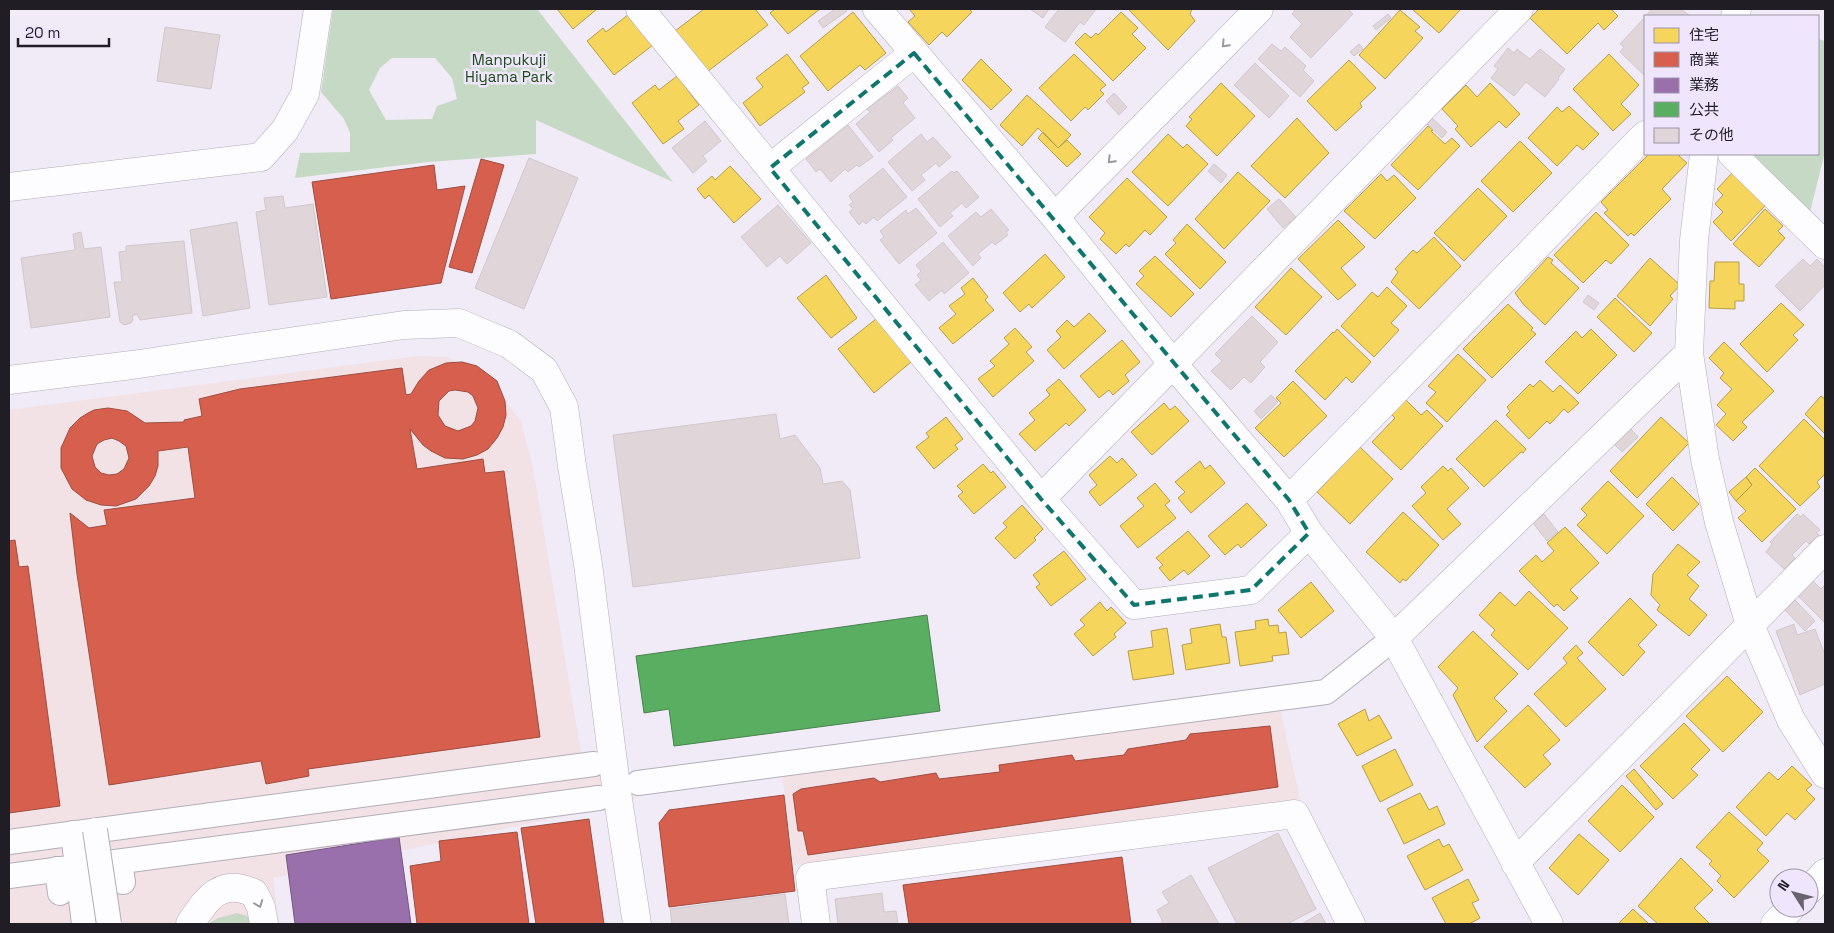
<svg xmlns="http://www.w3.org/2000/svg" width="1834" height="933" viewBox="0 0 1834 933" font-family="'Space Grotesk','Noto Sans JP',sans-serif">
  <rect width="100%" height="100%" fill="#f0ebf7"/>
  <path fill="#f2e1e5" d="M 418,356 L 446,357 L 484,374 L 521,421 L 533,468 L 585,776 L 645,776 L 1276,690 L 1300,799 L 794,865 L 782,774 L 645,794 L 593,810 L 273,878 L 279,924 L 9,924 L 9,410 Z"/>
  <path fill="#c6d9c5" fill-rule="evenodd" d="M 333,9 L 537,9 L 673,182 L 536,120 L 536,154 L 428,162 L 295,178 L 300,153 L 350,152 L 350,133 L 344,119 L 321,92 ZM 392,58 L 435,58 L 452,78 L 457,99 L 437,106 L 432,119 L 386,120 L 369,90 L 380,68 Z
    M 1818,39 L 1825,41 L 1825,152 L 1809,216 L 1748,154 L 1818,154 Z
    M 237,913 L 250,917 L 254,924 L 208,924 L 218,918 Z"/>
  <path fill="#f6d55c" stroke="#b69e4c" d="M 557,9 L 597,9 L 573,29 Z
    M 704,9 L 755,9 L 768,25 L 707,72 L 675,31 Z
    M 775,9 L 820,9 L 788,34 L 770,13 Z
    M 909,9 L 969,9 L 972,12 L 947,37 L 942,32 L 929,45 L 908,22 L 915,16 Z
    M 1128,9 L 1192,9 L 1190,14 L 1195,21 L 1168,50 Z
    M 1412,9 L 1461,9 L 1439,33 Z
    M 1539,9 L 1611,9 L 1618,16 L 1604,30 L 1598,23 L 1567,54 L 1530,18 Z
    M 1400,10 L 1420,27 L 1415,31 L 1423,38 L 1385,79 L 1359,55 Z
    M 853,12 L 886,53 L 865,70 L 860,65 L 828,91 L 800,56 Z
    M 1121,12 L 1138,28 L 1132,34 L 1146,48 L 1113,81 L 1075,43 L 1085,33 L 1091,38 L 1096,33 L 1098,35 Z
    M 629,14 L 653,45 L 614,75 L 587,41 L 603,28 L 606,32 Z
    M 787,54 L 809,83 L 802,88 L 805,92 L 760,126 L 743,103 L 763,87 L 756,78 Z
    M 1074,54 L 1106,85 L 1100,90 L 1104,94 L 1088,110 L 1085,107 L 1071,121 L 1039,88 Z
    M 1609,54 L 1639,85 L 1621,104 L 1631,114 L 1613,131 L 1573,89 Z
    M 981,59 L 1012,90 L 991,110 L 962,80 Z
    M 1349,60 L 1376,88 L 1360,103 L 1362,107 L 1336,131 L 1307,101 Z
    M 677,76 L 699,105 L 678,121 L 684,129 L 663,144 L 632,103 L 655,85 L 659,90 Z
    M 1221,83 L 1255,116 L 1217,156 L 1186,126 L 1192,119 L 1189,117 Z
    M 1490,83 L 1520,114 L 1506,128 L 1499,121 L 1471,147 L 1455,129 L 1458,126 L 1442,109 L 1466,85 L 1477,97 Z
    M 1027,95 L 1071,135 L 1058,148 L 1038,128 L 1022,146 L 1000,125 Z
    M 1569,106 L 1599,134 L 1583,150 L 1577,145 L 1557,166 L 1528,138 L 1557,107 L 1562,112 Z
    M 1297,118 L 1329,153 L 1285,198 L 1251,166 Z
    M 1428,126 L 1433,130 L 1431,131 L 1445,144 L 1452,138 L 1460,146 L 1418,190 L 1391,165 Z
    M 1043,132 L 1058,148 L 1067,140 L 1081,154 L 1067,167 L 1038,138 Z
    M 1168,134 L 1183,148 L 1187,144 L 1208,164 L 1168,206 L 1132,172 Z
    M 1520,141 L 1552,173 L 1513,212 L 1481,181 Z
    M 1649,154 L 1681,154 L 1679,156 L 1687,163 L 1662,189 L 1671,199 L 1634,236 L 1631,233 L 1628,236 L 1604,213 L 1608,210 L 1601,202 Z
    M 730,166 L 761,199 L 734,223 L 709,195 L 705,199 L 697,189 L 712,176 L 715,180 Z
    M 1238,172 L 1270,201 L 1224,249 L 1195,219 Z
    M 1733,172 L 1766,205 L 1731,241 L 1713,222 L 1723,212 L 1715,204 L 1723,195 L 1717,189 Z
    M 1381,174 L 1387,181 L 1394,175 L 1416,198 L 1375,239 L 1344,211 Z
    M 1127,178 L 1167,217 L 1150,235 L 1145,230 L 1129,247 L 1126,244 L 1116,254 L 1100,239 L 1105,233 L 1089,217 Z
    M 1478,188 L 1507,216 L 1464,261 L 1434,233 Z
    M 1765,209 L 1783,226 L 1778,231 L 1785,238 L 1759,267 L 1733,244 Z
    M 1596,212 L 1629,245 L 1611,264 L 1606,260 L 1583,283 L 1554,255 Z
    M 1338,220 L 1365,247 L 1341,268 L 1356,285 L 1338,300 L 1298,259 Z
    M 1187,224 L 1226,262 L 1200,289 L 1165,254 L 1176,243 L 1173,240 Z
    M 1434,237 L 1461,266 L 1419,309 L 1391,282 L 1398,272 L 1395,269 L 1413,250 L 1417,253 Z
    M 1045,254 L 1065,277 L 1032,308 L 1029,304 L 1020,312 L 1003,293 Z
    M 1155,256 L 1194,294 L 1171,317 L 1136,284 L 1144,276 L 1139,271 Z
    M 1548,257 L 1553,260 L 1551,263 L 1579,288 L 1545,325 L 1524,305 L 1515,293 Z
    M 1650,258 L 1680,285 L 1670,296 L 1673,299 L 1650,326 L 1617,296 Z
    M 1715,262 L 1739,262 L 1739,284 L 1744,284 L 1744,301 L 1735,301 L 1735,309 L 1709,308 L 1710,281 L 1714,281 Z
    M 1291,268 L 1322,297 L 1286,335 L 1255,307 Z
    M 826,275 L 857,318 L 831,338 L 797,298 Z
    M 973,278 L 988,297 L 985,300 L 994,310 L 953,344 L 939,328 L 956,314 L 949,306 L 965,294 L 961,288 Z
    M 1387,287 L 1407,306 L 1391,323 L 1399,330 L 1374,357 L 1341,326 L 1372,292 L 1378,297 Z
    M 1615,298 L 1652,333 L 1634,352 L 1597,317 Z
    M 1781,303 L 1804,325 L 1793,335 L 1798,340 L 1767,372 L 1740,344 Z
    M 1508,304 L 1533,328 L 1531,330 L 1536,334 L 1492,378 L 1463,349 Z
    M 1089,313 L 1106,331 L 1064,369 L 1047,350 L 1061,337 L 1056,331 L 1067,320 L 1074,327 Z
    M 876,319 L 911,362 L 874,393 L 838,349 Z
    M 1015,328 L 1032,347 L 1026,352 L 1034,361 L 993,397 L 978,379 L 995,366 L 990,361 L 1009,344 L 1004,338 Z
    M 1337,329 L 1371,362 L 1352,383 L 1346,377 L 1325,400 L 1295,371 L 1333,332 L 1334,333 Z
    M 1591,329 L 1617,355 L 1578,394 L 1545,362 L 1576,331 L 1582,338 Z
    M 1122,340 L 1140,362 L 1125,375 L 1129,381 L 1113,395 L 1109,390 L 1099,398 L 1080,376 Z
    M 1724,342 L 1774,391 L 1742,422 L 1747,427 L 1733,441 L 1716,425 L 1726,414 L 1717,405 L 1732,389 L 1720,378 L 1724,373 L 1709,358 Z
    M 1458,354 L 1486,380 L 1447,422 L 1426,403 L 1436,392 L 1428,386 Z
    M 1059,379 L 1086,410 L 1069,426 L 1066,423 L 1035,451 L 1019,434 L 1035,420 L 1029,413 L 1050,395 L 1046,390 Z
    M 1540,380 L 1553,392 L 1560,385 L 1579,403 L 1568,413 L 1564,409 L 1550,424 L 1547,421 L 1529,439 L 1506,415 L 1510,411 L 1507,407 L 1530,384 L 1533,387 Z
    M 1293,381 L 1327,416 L 1284,457 L 1255,428 L 1281,403 L 1276,398 Z
    M 1821,396 L 1825,399 L 1825,434 L 1805,414 Z
    M 1404,398 L 1421,415 L 1427,410 L 1443,426 L 1401,470 L 1372,442 L 1395,418 L 1390,413 Z
    M 1164,403 L 1170,410 L 1175,406 L 1189,421 L 1152,455 L 1131,432 Z
    M 946,417 L 963,439 L 955,445 L 958,449 L 934,469 L 916,447 L 929,437 L 926,433 Z
    M 1661,417 L 1689,443 L 1637,498 L 1610,471 Z
    M 1804,419 L 1825,440 L 1825,474 L 1817,482 L 1820,487 L 1800,506 L 1759,466 Z
    M 1496,420 L 1526,449 L 1523,453 L 1521,452 L 1484,487 L 1456,459 Z
    M 1360,447 L 1393,479 L 1350,524 L 1317,492 Z
    M 1110,456 L 1117,463 L 1122,458 L 1137,475 L 1100,506 L 1089,492 L 1097,485 L 1089,475 Z
    M 1200,461 L 1205,469 L 1210,465 L 1225,483 L 1191,513 L 1178,498 L 1185,492 L 1175,482 Z
    M 983,464 L 991,473 L 993,471 L 1006,487 L 974,514 L 958,496 L 963,492 L 957,486 Z
    M 1443,466 L 1448,471 L 1451,468 L 1469,488 L 1447,509 L 1461,524 L 1443,540 L 1412,506 L 1426,493 L 1421,487 Z
    M 1755,468 L 1796,509 L 1762,542 L 1738,518 L 1746,511 L 1736,501 L 1752,485 L 1746,477 Z
    M 1672,477 L 1699,504 L 1673,531 L 1646,504 Z
    M 1746,477 L 1752,485 L 1736,501 L 1729,492 Z
    M 1608,481 L 1644,516 L 1607,554 L 1577,525 L 1587,515 L 1581,509 Z
    M 1155,483 L 1170,501 L 1165,505 L 1176,518 L 1138,548 L 1120,526 L 1144,506 L 1137,498 Z
    M 1247,503 L 1267,525 L 1241,548 L 1238,544 L 1225,555 L 1208,536 Z
    M 1022,505 L 1043,529 L 1034,538 L 1036,540 L 1015,559 L 995,538 L 1007,527 L 1003,523 Z
    M 1403,512 L 1439,545 L 1406,581 L 1403,579 L 1400,583 L 1366,552 Z
    M 1565,527 L 1599,563 L 1570,590 L 1578,598 L 1564,611 L 1557,604 L 1554,607 L 1519,571 L 1536,555 L 1542,562 L 1554,551 L 1547,543 Z
    M 1188,531 L 1210,556 L 1188,575 L 1184,570 L 1170,581 L 1159,568 L 1163,565 L 1156,558 Z
    M 1678,544 L 1700,562 L 1687,575 L 1699,586 L 1689,599 L 1707,615 L 1689,636 L 1657,610 L 1660,605 L 1651,595 L 1653,574 Z
    M 1064,551 L 1086,579 L 1051,606 L 1036,587 L 1040,584 L 1033,575 Z
    M 1311,582 L 1334,611 L 1301,638 L 1278,610 Z
    M 1529,591 L 1568,628 L 1528,670 L 1491,635 L 1495,630 L 1479,615 L 1500,592 L 1515,606 Z
    M 1630,598 L 1657,625 L 1638,645 L 1645,652 L 1623,676 L 1588,642 Z
    M 1100,602 L 1107,611 L 1111,607 L 1126,623 L 1114,634 L 1116,637 L 1093,656 L 1074,634 L 1085,625 L 1080,620 Z
    M 1268,619 L 1269,626 L 1278,625 L 1279,633 L 1286,632 L 1289,654 L 1272,656 L 1273,661 L 1240,666 L 1235,632 L 1256,629 L 1255,621 Z
    M 1220,624 L 1222,637 L 1226,637 L 1230,663 L 1186,670 L 1182,645 L 1192,643 L 1190,629 Z
    M 1167,628 L 1174,674 L 1133,680 L 1128,651 L 1153,647 L 1151,631 Z
    M 1473,631 L 1518,674 L 1494,698 L 1507,711 L 1477,742 L 1453,695 L 1458,688 L 1438,667 Z
    M 1576,645 L 1583,653 L 1577,658 L 1606,689 L 1566,727 L 1534,694 L 1567,663 L 1563,658 Z
    M 1727,676 L 1763,712 L 1723,752 L 1686,716 Z
    M 1528,705 L 1560,740 L 1543,755 L 1551,764 L 1525,788 L 1484,747 Z
    M 1365,709 L 1369,721 L 1379,715 L 1392,738 L 1357,756 L 1338,724 Z
    M 1684,723 L 1710,750 L 1691,769 L 1698,775 L 1673,799 L 1640,766 Z
    M 1395,749 L 1413,785 L 1380,802 L 1362,766 Z
    M 1792,766 L 1812,785 L 1806,790 L 1815,799 L 1795,820 L 1787,813 L 1766,836 L 1736,807 L 1769,772 L 1778,780 Z
    M 1634,769 L 1663,804 L 1656,810 L 1626,776 Z
    M 1622,785 L 1654,817 L 1620,852 L 1588,821 Z
    M 1420,793 L 1429,810 L 1437,806 L 1445,824 L 1404,844 L 1387,809 Z
    M 1729,812 L 1763,843 L 1757,850 L 1769,861 L 1734,898 L 1717,881 L 1721,876 L 1709,864 L 1712,861 L 1696,847 Z
    M 1579,834 L 1609,860 L 1578,895 L 1549,868 Z
    M 1439,839 L 1443,847 L 1449,844 L 1463,870 L 1425,890 L 1407,856 Z
    M 1681,858 L 1713,890 L 1694,908 L 1710,924 L 1658,924 L 1638,906 Z
    M 1468,879 L 1479,900 L 1472,903 L 1480,918 L 1469,924 L 1446,924 L 1432,898 Z
    M 1633,909 L 1649,924 L 1618,924 Z"/>
  <path fill="#d6604d" stroke="#9f4c41" fill-rule="evenodd" d="M 481,159 L 504,165 L 472,273 L 449,267 Z
    M 434,165 L 437,190 L 465,186 L 441,283 L 331,299 L 312,182 Z
    M 462,362 L 477,366 L 497,381 L 505,401 L 506,415 L 503,427 L 497,438 L 488,449 L 477,455 L 463,459 L 445,458 L 431,451 L 423,445 L 410,429 L 417,469 L 483,459 L 485,473 L 504,471 L 540,737 L 308,769 L 309,776 L 266,784 L 261,761 L 109,785 L 77,574 L 70,513 L 89,528 L 107,525 L 104,510 L 195,498 L 188,447 L 158,451 L 158,466 L 155,476 L 149,486 L 136,499 L 116,506 L 101,505 L 86,500 L 72,489 L 61,468 L 61,448 L 70,428 L 80,418 L 88,413 L 94,410 L 108,408 L 127,411 L 145,423 L 184,422 L 184,420 L 202,416 L 199,399 L 240,389 L 402,368 L 406,395 L 411,394 L 419,381 L 429,370 L 446,363 ZM 455,390 L 468,392 L 473,396 L 478,408 L 475,421 L 471,426 L 458,431 L 445,426 L 438,415 L 439,401 L 449,391 ZM 112,438 L 119,441 L 126,446 L 129,458 L 124,469 L 117,474 L 109,475 L 101,473 L 95,467 L 92,456 L 97,444 L 104,440 Z
    M 15,540 L 19,567 L 28,566 L 60,806 L 9,813 L 9,541 Z
    M 1270,726 L 1278,787 L 808,855 L 803,831 L 798,831 L 793,794 L 801,789 L 874,778 L 880,782 L 936,773 L 939,779 L 1000,772 L 999,765 L 1072,755 L 1075,761 L 1124,755 L 1128,749 L 1186,740 L 1190,734 Z
    M 784,795 L 795,891 L 669,907 L 659,823 L 669,810 Z
    M 589,819 L 604,924 L 536,924 L 521,828 Z
    M 517,832 L 529,924 L 417,924 L 410,866 L 441,861 L 439,841 Z
    M 1122,857 L 1131,924 L 909,924 L 903,885 Z"/>
  <path fill="#9970ab" stroke="#755783" d="M 399,837 L 411,924 L 295,924 L 286,855 Z"/>
  <path fill="#5aae61" stroke="#49824f" d="M 927,615 L 940,711 L 674,746 L 669,709 L 644,713 L 636,656 Z"/>
  <path fill="#e0d5d9" stroke="#d0c8cc" d="M 835,9 L 846,9 L 847,11 L 823,28 L 818,21 Z
    M 1030,9 L 1049,9 L 1043,18 Z
    M 1059,9 L 1096,9 L 1084,25 L 1080,22 L 1065,42 L 1045,27 Z
    M 1296,9 L 1347,9 L 1353,14 L 1311,58 L 1290,37 L 1302,24 L 1292,14 Z
    M 1652,9 L 1681,9 L 1690,16 L 1646,16 Z
    M 1388,14 L 1391,18 L 1376,30 L 1373,26 Z
    M 1645,17 L 1645,76 L 1620,52 L 1624,47 L 1620,44 Z
    M 165,27 L 220,35 L 211,89 L 157,81 Z
    M 1272,44 L 1281,51 L 1285,47 L 1306,66 L 1303,70 L 1314,81 L 1300,97 L 1258,59 Z
    M 1359,44 L 1363,49 L 1354,56 L 1350,52 Z
    M 1508,48 L 1514,53 L 1517,49 L 1530,59 L 1540,49 L 1565,69 L 1558,78 L 1559,79 L 1545,97 L 1526,82 L 1514,96 L 1491,78 L 1498,69 L 1494,66 Z
    M 1255,63 L 1289,96 L 1269,118 L 1234,85 Z
    M 898,86 L 908,98 L 903,103 L 915,118 L 891,138 L 893,140 L 879,152 L 856,124 L 870,112 L 867,109 Z
    M 1114,93 L 1127,107 L 1119,115 L 1106,101 Z
    M 1432,118 L 1447,132 L 1442,138 L 1426,123 Z
    M 705,121 L 721,141 L 703,156 L 707,161 L 693,173 L 672,148 Z
    M 848,125 L 873,157 L 859,167 L 857,165 L 848,172 L 845,169 L 831,182 L 820,169 L 816,172 L 806,159 Z
    M 921,134 L 927,142 L 933,137 L 951,157 L 939,167 L 936,163 L 921,175 L 925,180 L 912,191 L 888,162 Z
    M 529,158 L 578,178 L 524,309 L 475,288 Z
    M 1214,164 L 1227,175 L 1221,183 L 1208,171 Z
    M 883,168 L 907,197 L 877,221 L 874,217 L 866,224 L 863,221 L 859,225 L 849,212 L 853,209 L 849,205 L 853,202 L 849,196 Z
    M 952,171 L 954,173 L 957,171 L 979,197 L 966,208 L 962,203 L 950,213 L 953,216 L 940,227 L 918,199 Z
    M 283,196 L 285,208 L 313,204 L 327,297 L 269,305 L 256,212 L 266,210 L 264,198 Z
    M 1279,199 L 1296,217 L 1283,228 L 1267,209 Z
    M 778,205 L 811,243 L 787,264 L 780,256 L 767,267 L 741,237 Z
    M 916,208 L 937,233 L 899,264 L 880,240 L 884,237 L 880,231 L 906,210 L 908,214 Z
    M 991,209 L 1009,230 L 1006,232 L 1008,235 L 995,245 L 992,242 L 978,254 L 981,258 L 973,266 L 948,236 L 976,212 L 981,217 Z
    M 237,222 L 250,308 L 203,316 L 190,230 Z
    M 81,232 L 84,249 L 101,247 L 110,317 L 31,328 L 21,258 L 75,250 L 73,234 Z
    M 184,241 L 192,313 L 140,320 L 137,314 L 132,316 L 133,320 L 131,323 L 124,325 L 120,322 L 114,282 L 122,282 L 119,252 L 126,251 L 126,246 Z
    M 943,242 L 969,273 L 944,294 L 942,290 L 929,301 L 915,285 L 921,280 L 917,275 L 921,271 L 916,265 Z
    M 1803,259 L 1810,266 L 1817,259 L 1825,267 L 1825,285 L 1800,311 L 1775,286 Z
    M 1588,295 L 1599,303 L 1594,310 L 1583,302 Z
    M 1252,316 L 1278,342 L 1260,362 L 1265,367 L 1251,383 L 1244,377 L 1231,390 L 1211,371 L 1222,361 L 1215,354 Z
    M 1271,395 L 1278,402 L 1261,419 L 1254,411 Z
    M 776,414 L 780,439 L 795,435 L 820,468 L 823,484 L 842,481 L 850,490 L 860,558 L 633,587 L 613,435 Z
    M 1630,428 L 1638,437 L 1622,452 L 1613,443 Z
    M 1544,514 L 1558,532 L 1547,541 L 1533,523 Z
    M 1797,514 L 1801,517 L 1803,514 L 1820,530 L 1816,533 L 1819,535 L 1809,544 L 1806,541 L 1792,555 L 1795,558 L 1784,569 L 1766,552 L 1772,544 L 1770,542 Z
    M 1812,580 L 1821,589 L 1825,585 L 1825,623 L 1797,595 Z
    M 1795,600 L 1815,621 L 1805,631 L 1785,610 Z
    M 1794,624 L 1797,635 L 1815,629 L 1825,655 L 1825,684 L 1800,695 L 1776,631 Z
    M 1278,833 L 1316,909 L 1287,924 L 1237,924 L 1208,868 Z
    M 1191,875 L 1219,924 L 1159,924 L 1163,922 L 1157,910 L 1169,903 L 1162,892 Z
    M 882,893 L 884,912 L 896,911 L 898,924 L 838,924 L 835,899 Z
    M 785,894 L 789,924 L 672,924 L 670,909 Z
    M 1320,913 L 1326,924 L 1302,924 Z"/>
  <g fill="none" stroke-linecap="round" stroke-linejoin="round">
    <g stroke="#b3afb9" stroke-width="26">
      <path id="pedestrian" d="M 638,783 L 1326,692 L 1394,638
        M 73,833 L 84,924
        M 9,842 L 594,764
        M 120,862 L 123,882
        M 57,869 L 60,893
        M 9,876 L 599,798"/>
    </g>
    <g stroke="#b3afb9" stroke-width="29">
      <path id="minor" d="M 640,9 L 1041,499 L 1134,605 L 1251,590 L 1309,533
        M 877,9 L 1055,217 L 1173,364 L 1289,500 L 1309,533 L 1394,638 L 1549,924
        M 1735,16 L 1737,9
        M 1704,154 L 1694,240 L 1689,353 L 1705,459 L 1719,522 L 1750,625 L 1791,720 L 1825,774
        M 1732,154 L 1825,245
        M 770,168 L 914,53
        M 9,187 L 261,157 L 285,130 L 305,94 L 318,9
        M 1055,217 L 1259,9
        M 1041,499 L 1519,9
        M 1289,500 L 1645,135
        M 1394,638 L 1689,353
        M 1515,863 L 1825,549
        M 1809,890 L 1825,873
        M 190,924 C 194,917 199,911 204,904 C 219,886 233,884 254,893 L 261,907 L 264,924
        M 816,924 L 810,877 L 1295,814 L 1351,924
        M 1775,924 L 1791,908"/>
    </g>
    <g stroke="#b3afb9" stroke-width="29">
      <path id="tertiary" d="M 9,380 L 132,365 L 404,325 L 459,323 L 509,344 L 544,370 L 564,407 L 572,466 L 588,564 L 616,786 L 637,924"/>
    </g>
    <use href="#pedestrian" stroke="#fdfcfe" stroke-width="24"/>
    <use href="#minor" stroke="#fdfcfe" stroke-width="28"/>
    <use href="#tertiary" stroke="#fdfcfe" stroke-width="28"/>
    <g stroke="#b3afb9" stroke-width="26" stroke-linecap="butt">
      <path id="pedestrian-bridge" d="M 95,830 L 109,924"/>
    </g>
    <use href="#pedestrian-bridge" stroke="#fdfcfe" stroke-width="24"/>
  </g>
  <defs><path id="oneway-chevron" d="M-2-3.5L2.5 0L-2 3.5" fill="none" stroke-width="1.6" stroke-linecap="round" stroke-linejoin="round" transform="scale(1.25)"/></defs>
  <g stroke="#9a989c">
    <use href="#oneway-chevron" transform="translate(1225 44) rotate(134)"/>
    <use href="#oneway-chevron" transform="translate(1111 160) rotate(134)"/>
    <use href="#oneway-chevron" transform="translate(259 904) rotate(69)"/>
  </g>
  <path fill="none" stroke="#0f766e" stroke-width="4" stroke-dasharray="10 6" stroke-linejoin="round" d="M 914,53 L 1289,500 L 1309,533 L 1251,590 L 1134,605 L 1041,499 L 770,168 Z"/>
  <g text-anchor="middle" dominant-baseline="central" stroke-width="5" stroke-linejoin="round" paint-order="stroke">
    <g font-size="15" fill="#1d4d14" stroke="#efe5fd">
      <text x="509" y="59">Manpukuji<tspan x="509" dy="17">Hiyama Park</tspan></text>
    </g>
  </g>
  <rect width="1834" height="933" fill="none" stroke="#201d25" stroke-width="20"/>
  <rect x="1644" y="15" width="175" height="140" fill="#efe5fd" stroke="#9c95a7"/>
  <rect x="1654" y="28" width="25" height="15" fill="#f6d55c" stroke="#9c95a7"/>
  <text x="1689" y="40" font-size="15" fill="#201d25">住宅</text>
  <rect x="1654" y="52" width="25" height="15" fill="#d6604d" stroke="#9c95a7"/>
  <text x="1689" y="65" font-size="15" fill="#201d25">商業</text>
  <rect x="1654" y="78" width="25" height="15" fill="#9970ab" stroke="#9c95a7"/>
  <text x="1689" y="90" font-size="15" fill="#201d25">業務</text>
  <rect x="1654" y="102" width="25" height="15" fill="#5aae61" stroke="#9c95a7"/>
  <text x="1689" y="115" font-size="15" fill="#201d25">公共</text>
  <rect x="1654" y="128" width="25" height="15" fill="#e0d5d9" stroke="#9c95a7"/>
  <text x="1689" y="140" font-size="15" fill="#201d25">その他</text>
  <g transform="translate(1794 893) rotate(306)"><circle r="24" fill="#efe5fd" stroke="#9c95a7"/>
  <path d="M0-4L9 19L0 12L-9 19Z" fill="#69656e"/>
  <text y="-8" font-size="14" font-weight="bold" text-anchor="middle" fill="#201d25">N</text>
  </g>
  <path d="M18 38v8h91v-8" fill="none" stroke="#201d25" stroke-width="2.5"/>
  <text x="25" y="38" font-size="15" fill="#201d25" stroke="#efe5fd" stroke-width="4" paint-order="stroke">20 m</text>
</svg>
